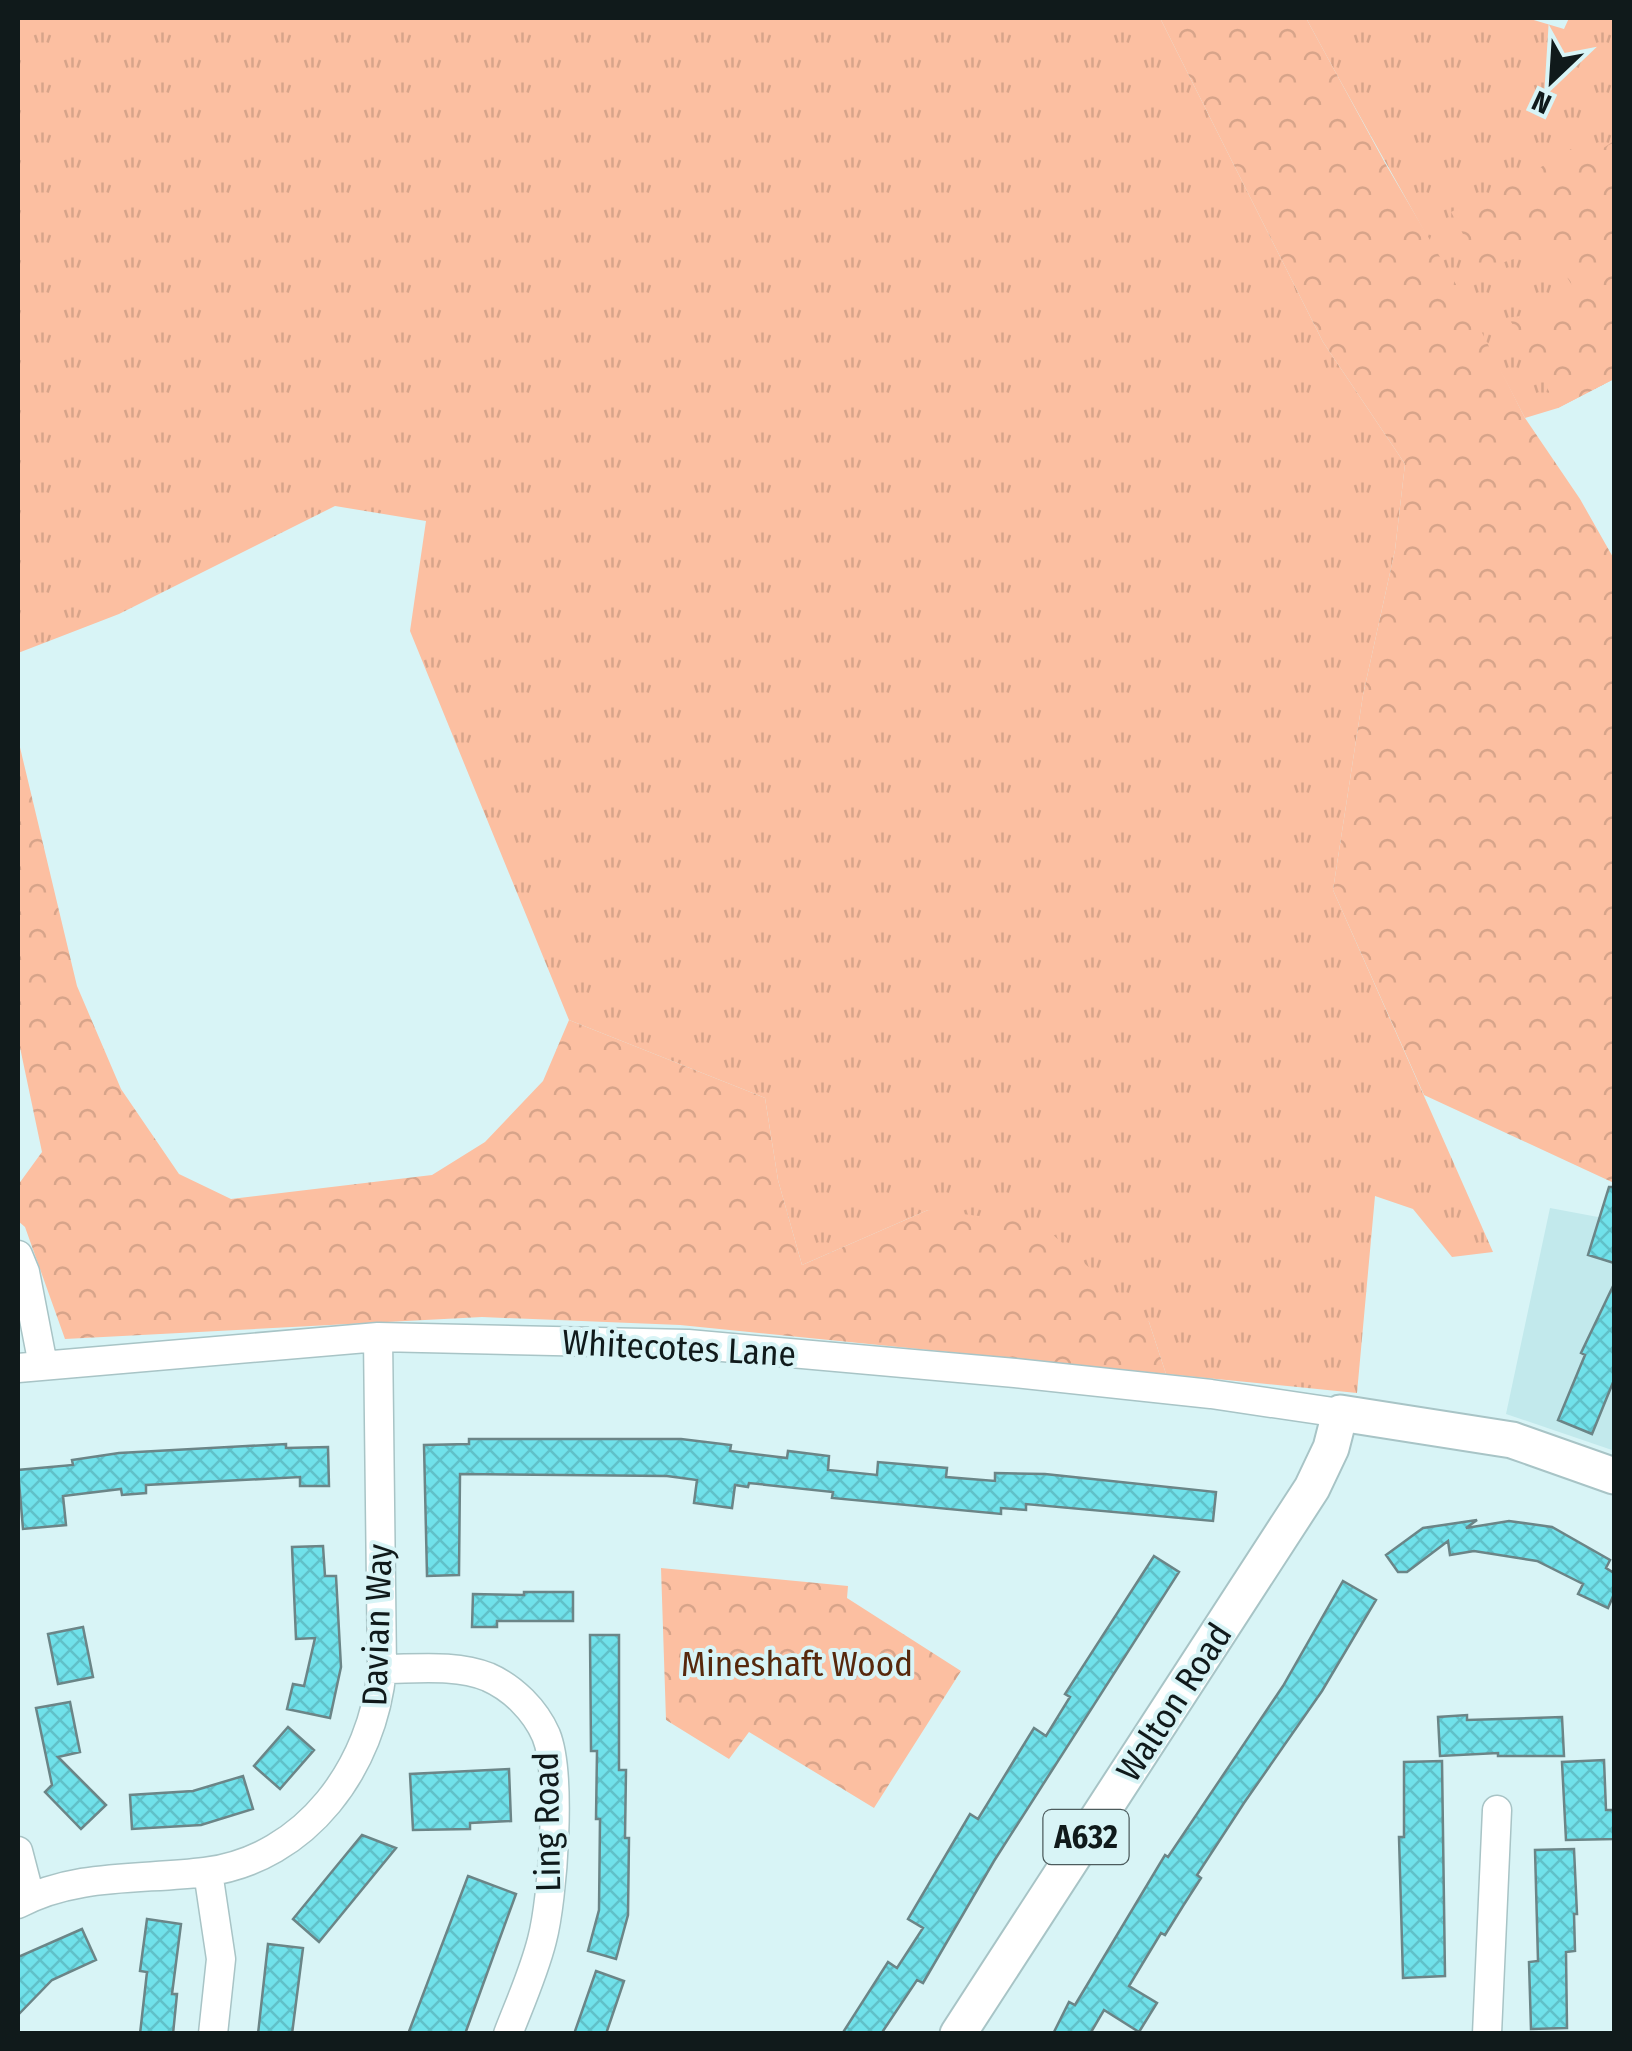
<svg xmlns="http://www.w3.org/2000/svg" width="1632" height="2051" viewBox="0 0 1632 2051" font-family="'Fira Sans Condensed',sans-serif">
  <defs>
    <pattern id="grass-tufts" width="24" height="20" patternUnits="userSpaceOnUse" patternTransform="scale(2.5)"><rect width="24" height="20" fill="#fcbfa1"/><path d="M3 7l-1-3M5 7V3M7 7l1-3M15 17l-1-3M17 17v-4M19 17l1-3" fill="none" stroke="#d7a48a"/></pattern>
    <pattern id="forest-crowns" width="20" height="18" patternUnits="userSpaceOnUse" patternTransform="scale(2.5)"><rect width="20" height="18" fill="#fcbfa1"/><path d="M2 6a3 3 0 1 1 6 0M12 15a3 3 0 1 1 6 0" fill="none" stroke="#d7a48a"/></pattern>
    <pattern id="building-cross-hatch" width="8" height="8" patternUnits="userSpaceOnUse" patternTransform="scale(2.5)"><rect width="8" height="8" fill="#70e1ea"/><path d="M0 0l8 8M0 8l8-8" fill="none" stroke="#60c0c8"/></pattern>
  </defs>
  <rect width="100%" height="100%" fill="#d8f4f6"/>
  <path fill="#c2e9ec" d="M 1550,1208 L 1614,1220 L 1612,1450 L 1506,1414 Z"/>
  <path fill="url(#grass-tufts)" d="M 18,18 L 1160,18 L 1323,342 L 1405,464 L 1395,550 L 1363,695 L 1333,890 L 1493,1252 L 1452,1257 L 1413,1209 L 1375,1196 L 1357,1393 L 1166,1374 L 1149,1322 L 928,1210 L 802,1265 L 778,1180 L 765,1098 L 569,1020 L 410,631 L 426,521 L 335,506 L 119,614 L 18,653 Z
    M 1306,18 L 1527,18 L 1564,29 L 1569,18 L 1614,18 L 1614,379 L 1558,408 L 1525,418 C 1456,283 1378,152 1306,18 Z"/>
  <path fill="url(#forest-crowns)" d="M 1160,18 L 1306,18 L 1385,163 L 1468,305 L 1525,418 L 1580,499 L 1614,559 L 1614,1183 L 1424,1095 L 1333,890 L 1363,695 L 1395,550 L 1405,464 L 1323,342 Z
    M 1588,139 L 1602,149 L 1614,141 L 1614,379 L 1558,408 L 1509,318 L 1555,310 L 1578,295 L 1549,248 L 1482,269 L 1451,212 L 1531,173 Z
    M 18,739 L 77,986 L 121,1089 L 179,1174 L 231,1199 L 432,1175 L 485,1142 L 543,1081 L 569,1020 L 765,1098 L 778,1180 L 802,1265 L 928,1210 L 1040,1223 L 1149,1322 L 1166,1374 L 680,1325 L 482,1317 L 65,1339 L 25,1227 L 18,1221 L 18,1185 L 42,1152 L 18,1038 Z
    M 661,1568 L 848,1586 L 847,1598 L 961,1671 L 874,1808 L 749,1732 L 729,1759 L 666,1720 Z"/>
  <path fill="url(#building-cross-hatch)" stroke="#6b8587" stroke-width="2.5" d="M 1609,1187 L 1614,1187 L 1614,1263 L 1588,1255 Z
    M 1614,1284 L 1614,1380 L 1592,1434 L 1558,1420 L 1585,1355 L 1581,1353 Z
    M 469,1439 L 681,1439 L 731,1445 L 730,1451 L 787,1458 L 788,1451 L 829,1456 L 828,1470 L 877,1475 L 878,1462 L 947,1468 L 946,1477 L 995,1481 L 995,1473 L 1045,1474 L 1216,1492 L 1213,1521 L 1026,1504 L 1026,1510 L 1001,1508 L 1001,1514 L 832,1498 L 833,1492 L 749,1483 L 748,1487 L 735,1485 L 732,1508 L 694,1503 L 697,1480 L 667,1476 L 460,1474 L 459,1575 L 427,1576 L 424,1445 L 469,1444 Z
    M 286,1444 L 286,1448 L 328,1447 L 329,1486 L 300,1486 L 300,1477 L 146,1485 L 146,1493 L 122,1495 L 121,1489 L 63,1496 L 66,1525 L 23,1529 L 18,1470 L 73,1465 L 72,1460 L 119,1453 Z
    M 1477,1520 L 1466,1528 L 1509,1521 L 1552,1527 L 1610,1560 L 1606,1568 L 1614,1573 L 1614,1594 L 1608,1608 L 1578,1594 L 1583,1584 L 1537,1561 L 1474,1551 L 1450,1555 L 1448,1541 L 1407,1572 L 1398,1572 L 1386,1555 L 1423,1528 Z
    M 323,1546 L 325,1576 L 336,1576 L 341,1667 L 330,1718 L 287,1709 L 293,1684 L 304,1686 L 315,1638 L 296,1639 L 292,1547 Z
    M 1154,1556 L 1179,1572 L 994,1861 L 923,1983 L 917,1980 L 881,2034 L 842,2034 L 888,1962 L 897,1968 L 923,1928 L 908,1919 L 970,1814 L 978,1819 L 1034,1728 L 1046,1736 L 1070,1697 L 1065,1694 Z
    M 1343,1581 L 1376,1600 L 1322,1691 L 1244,1803 L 1197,1875 L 1201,1878 L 1183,1906 L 1165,1935 L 1161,1933 L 1129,1986 L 1157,2003 L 1139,2032 L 1104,2010 L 1090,2034 L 1053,2034 L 1069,2002 L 1075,2005 L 1165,1855 L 1168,1857 L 1283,1686 Z
    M 524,1592 L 573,1592 L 573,1621 L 497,1621 L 497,1627 L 472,1627 L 473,1594 L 524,1595 Z
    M 83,1627 L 93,1677 L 58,1684 L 48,1634 Z
    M 590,1635 L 619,1635 L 619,1770 L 626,1770 L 625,1838 L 629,1838 L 628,1915 L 616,1959 L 588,1951 L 599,1910 L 600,1819 L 596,1819 L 597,1751 L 591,1751 Z
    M 70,1702 L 80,1752 L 58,1757 L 106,1805 L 81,1829 L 45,1792 L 52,1785 L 36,1708 Z
    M 1467,1715 L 1467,1720 L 1562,1717 L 1564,1756 L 1498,1756 L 1498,1753 L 1440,1756 L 1438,1717 Z
    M 288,1727 L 314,1750 L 280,1789 L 254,1766 Z
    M 1604,1760 L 1606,1810 L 1614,1810 L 1614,1839 L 1566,1840 L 1562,1762 Z
    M 1442,1761 L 1445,1976 L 1403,1978 L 1399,1837 L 1404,1837 L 1404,1762 Z
    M 509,1769 L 511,1821 L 470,1823 L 470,1829 L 413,1830 L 410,1774 Z
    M 243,1776 L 253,1809 L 201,1825 L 132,1829 L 130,1795 L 193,1791 Z
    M 362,1835 L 396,1848 L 319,1942 L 293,1919 Z
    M 1574,1849 L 1577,1914 L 1574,1914 L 1575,1951 L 1566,1952 L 1567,2028 L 1531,2029 L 1529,1962 L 1538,1961 L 1535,1850 Z
    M 468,1876 L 516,1894 L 465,2034 L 408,2034 Z
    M 147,1919 L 181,1924 L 172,1994 L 177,1994 L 173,2034 L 140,2034 L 147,1972 L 140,1971 Z
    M 82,1929 L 96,1960 L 52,1980 L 18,2015 L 18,1957 Z
    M 268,1944 L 303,1948 L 292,2034 L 258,2034 Z
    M 596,1971 L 624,1981 L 606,2034 L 574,2034 Z"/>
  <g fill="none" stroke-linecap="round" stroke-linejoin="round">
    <g stroke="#a8c4c6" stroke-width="31">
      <path id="minor" d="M 18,1255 L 25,1272 L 43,1365
        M 18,1368 L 378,1337 L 688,1344 L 1015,1373 L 1211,1394 L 1340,1413
        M 382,1669 C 416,1669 456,1664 488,1677 C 513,1688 535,1710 546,1735 C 562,1774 553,1898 542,1940 C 534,1972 520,2003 508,2034
        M 18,1851 L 30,1897
        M 208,1872 L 221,1959 L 213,2034
        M 18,1904 C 75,1873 142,1880 205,1872 C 307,1859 373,1766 382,1669 L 378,1337
        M 1487,2034 L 1497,1810"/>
    </g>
    <g stroke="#a8c4c6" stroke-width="39">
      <path id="major" d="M 958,2034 L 1312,1488 L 1331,1448 L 1340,1413 L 1512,1440 L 1614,1476"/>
    </g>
    <use href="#minor" stroke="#fff" stroke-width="28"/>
    <use href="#major" stroke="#fff" stroke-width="35"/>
  </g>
  <g text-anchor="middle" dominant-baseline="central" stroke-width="8" stroke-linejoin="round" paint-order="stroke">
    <rect fill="#d8f4f6" stroke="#4c5b5d" stroke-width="2.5" x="1043.5" y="1810" width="85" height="54" rx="8"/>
    <g font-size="32" font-weight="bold" fill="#101a1b">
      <text x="1086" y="1837">A632</text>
    </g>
    <g font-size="35" fill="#101a1b" stroke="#d8f4f6">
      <text transform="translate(679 1348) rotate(3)">Whitecotes Lane</text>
      <text transform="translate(377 1625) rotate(-88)">Davian Way</text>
      <text transform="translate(1174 1702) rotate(-57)">Walton Road</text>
      <text transform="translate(547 1822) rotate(-91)">Ling Road</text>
    </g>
    <g font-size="35" fill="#57280c" stroke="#d8f4f6">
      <text x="797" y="1664">Mineshaft Wood</text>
    </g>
  </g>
  <rect width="1632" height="2051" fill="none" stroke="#101a1b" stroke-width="40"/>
  <g transform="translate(1552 80) rotate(205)" stroke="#d8f4f6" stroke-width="8" paint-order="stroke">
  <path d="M0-8L18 38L0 25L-18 38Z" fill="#101a1b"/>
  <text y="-15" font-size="28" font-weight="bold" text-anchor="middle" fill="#101a1b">N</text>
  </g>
</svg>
